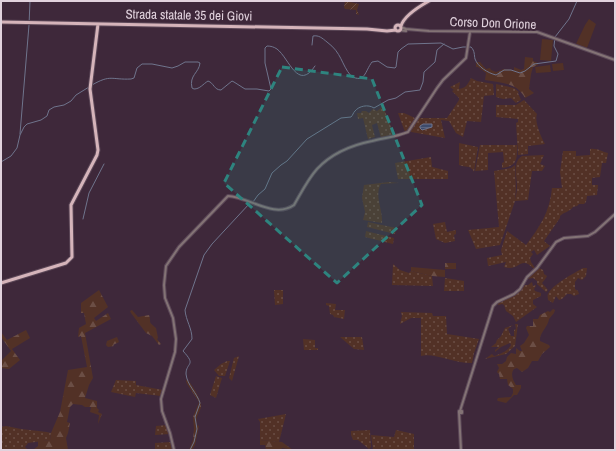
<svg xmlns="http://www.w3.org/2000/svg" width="616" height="451" viewBox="0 0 616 451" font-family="'Archivo Narrow',sans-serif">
  <defs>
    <pattern id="grass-dots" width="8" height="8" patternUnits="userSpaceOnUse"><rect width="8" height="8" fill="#523126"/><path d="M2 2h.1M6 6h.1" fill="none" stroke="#6b4e45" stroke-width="1.8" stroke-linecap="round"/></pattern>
    <pattern id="forest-firs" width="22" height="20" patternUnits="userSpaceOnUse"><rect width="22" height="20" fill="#523126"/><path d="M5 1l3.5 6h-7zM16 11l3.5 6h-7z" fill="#6b4e45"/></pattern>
    <pattern id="garden-furrows" width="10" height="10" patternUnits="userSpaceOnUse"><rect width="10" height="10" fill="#523126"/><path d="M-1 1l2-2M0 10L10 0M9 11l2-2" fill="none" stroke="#6b4e45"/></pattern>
    <pattern id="water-rules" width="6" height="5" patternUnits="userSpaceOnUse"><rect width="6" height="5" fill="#3e4b6a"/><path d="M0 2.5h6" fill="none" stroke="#5a647f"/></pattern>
  </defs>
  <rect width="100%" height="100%" fill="#3e283a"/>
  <path fill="url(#grass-dots)" d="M 471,78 L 477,81 L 493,84 L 494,95 L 484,96 L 481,122 L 467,121 L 463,137 L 456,133 L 449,121 L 441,120 L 445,138 L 411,132 L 411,130 L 418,118 L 447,118 L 459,100 L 459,98 L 452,91 L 454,90 L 450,87 L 460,82 L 459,89 C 466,88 468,84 471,78 Z
    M 496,84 L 514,88 L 519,92 L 518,93 L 521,100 L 516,103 L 511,98 L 503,99 L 496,97 Z
    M 524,100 L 537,114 C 534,121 541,137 545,144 L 528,146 L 528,154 L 518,155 L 516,123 L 518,122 L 518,119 L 496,117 L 496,105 L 516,105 Z
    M 383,106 L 394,135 L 381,138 L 377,123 L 372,125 L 375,137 L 368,139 L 363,118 L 358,119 L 357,113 L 361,113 L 362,111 L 366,111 L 369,113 L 373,109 L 377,111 Z
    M 398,113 L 404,113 L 415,118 L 410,128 L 405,132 Z
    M 459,143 L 478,147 L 474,172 C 470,164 465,168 459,165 Z
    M 480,145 L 517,145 C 517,158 518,166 502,168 L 502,163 L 504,162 L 503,152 L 488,153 L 488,170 L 475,171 Z
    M 590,149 C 598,148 602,152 608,153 L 606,163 L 602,163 L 600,177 L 592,178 L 592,185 L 598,185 L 597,195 L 587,196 L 586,202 L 584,204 L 579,204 L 577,206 L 573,207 C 569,212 564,212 560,216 L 560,218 L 544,241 L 550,246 L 537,255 L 534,250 L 531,252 L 533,254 L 530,258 L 531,262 L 535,268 L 534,269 C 520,254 520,272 504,267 L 506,262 L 488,266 L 487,258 L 502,255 L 501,250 L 507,231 L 526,245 C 540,227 550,211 552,188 L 562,188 L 560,172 L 563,151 L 576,151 L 576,156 L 590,155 Z
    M 544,155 L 540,164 L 545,166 L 542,171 L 532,171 L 528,200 L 515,201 L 500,245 L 476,249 L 468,230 L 499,227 L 494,171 L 511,168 L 515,165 L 516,189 L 515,200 C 516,196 517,191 517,187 C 517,177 512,162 522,156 Z
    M 431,157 L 432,167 L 448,171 L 448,179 L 398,179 L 395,163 Z
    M 389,182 L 399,183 L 381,184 C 374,195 383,210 382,223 L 363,220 L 365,212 L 362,198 L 364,185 Z
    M 368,222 L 396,228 L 395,234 L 367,227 Z
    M 445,222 L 447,232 L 456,230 L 456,234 L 454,235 L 455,241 L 445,243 L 436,239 L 433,224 Z
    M 366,231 L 394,238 L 393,244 L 365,237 Z
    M 393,264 L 400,270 L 409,273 L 411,271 L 432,276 L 433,286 L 392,285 Z
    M 539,268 L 543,270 L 544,274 L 547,276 L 546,278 L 542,283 L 548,290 L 546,292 L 537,284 L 537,281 L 533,278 L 527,279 Z
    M 583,268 L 587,268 L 586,276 L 582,280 L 578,278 L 575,282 L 575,289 L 578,291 L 579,294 L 574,296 L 571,294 L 567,294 L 562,299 L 559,300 L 556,296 L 553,303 L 548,300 C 548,298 547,296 548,294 C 552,285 574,273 583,268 Z
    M 445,278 L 464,281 L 464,291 L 444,291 Z
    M 532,282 L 533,286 L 536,285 L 536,286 L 534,289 L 535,291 L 541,293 L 541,296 L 533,300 L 533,304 L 537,307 L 516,322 L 513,316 L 506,311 L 504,305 L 502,304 L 498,305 L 498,303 L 515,295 L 525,285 L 528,285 Z
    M 274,290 L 283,290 L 283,304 L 275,305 Z
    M 326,303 L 336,304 L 335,310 L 345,310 L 344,319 L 334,317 L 333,315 L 330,314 L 329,306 L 326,305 Z
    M 401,312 L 432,313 L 433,316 L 446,316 L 447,334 L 479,339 L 474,353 L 472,363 C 458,364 432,352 421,356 L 421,318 L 411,318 L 400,324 L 402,316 Z
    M 515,324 L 518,324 L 515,346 L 506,354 L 485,359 L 492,354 L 494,356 C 500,354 508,351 511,345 L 510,343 L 501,347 L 495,352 L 495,350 L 499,347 L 491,347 L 496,343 C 497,338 498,340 501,336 L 505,328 L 513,325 L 508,329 L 511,336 L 514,336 L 514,330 L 516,329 Z
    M 340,337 L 362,337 L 364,350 L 354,349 Z
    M 303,339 L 315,340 L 315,348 L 318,348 L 318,350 L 304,350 Z
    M 239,356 L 232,381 L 229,378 L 234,358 Z
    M 227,361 L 230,361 L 225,376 L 219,376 L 214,370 L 221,364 Z
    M 216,376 L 222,378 L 216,398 L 210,395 Z
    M 116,380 L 136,381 L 136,385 L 163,390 L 161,396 L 136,393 L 135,397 L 111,392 Z
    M 286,414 L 279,442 L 260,440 L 260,422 L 258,419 Z
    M 167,425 L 170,434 L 155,435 L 156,426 Z
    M 6,426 L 21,429 L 47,432 L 51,433 L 50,440 L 28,443 L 25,447 L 27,449 L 26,450 L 1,450 L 1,427 Z
    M 370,430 L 371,447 L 369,449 L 358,440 L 353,440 L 351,435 L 351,431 Z
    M 396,430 L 414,434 L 414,450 L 373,450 L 371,435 L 394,437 Z
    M 171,442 L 173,450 L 155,450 L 155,443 Z"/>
  <path fill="url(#forest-firs)" d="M 525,57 L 533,58 L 533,61 L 538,63 L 538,65 L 533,67 L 531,74 L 529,89 L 534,93 L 525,98 C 517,82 501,83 485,80 L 486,73 L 478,67 L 476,67 L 476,62 L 480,62 L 486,69 L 490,68 L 491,70 L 496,72 L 504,69 L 514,70 L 514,67 L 521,70 L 524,69 Z
    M 445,263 L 456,263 L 456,269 L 445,269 Z
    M 411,267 L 445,270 L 445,277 L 432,276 L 411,271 Z
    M 99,290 L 108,307 L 94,318 L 96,321 L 108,313 L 111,319 L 85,333 L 93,378 L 89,385 L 85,398 L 97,401 L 97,408 L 99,410 L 98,412 L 102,414 L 98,424 L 99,415 L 90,412 L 91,407 L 85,407 L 82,405 L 73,404 L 70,407 L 67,422 L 70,423 L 68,433 L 66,438 L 68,450 L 33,450 L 38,446 L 38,441 L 50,440 L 51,433 L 60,412 L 68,370 L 87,367 L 81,336 L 78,337 L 79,328 L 86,324 L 84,313 L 81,313 L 81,303 Z
    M 553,309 L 555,310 L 554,313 L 549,319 C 548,327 539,333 540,341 L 549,345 L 550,347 L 542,354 L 538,361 L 532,361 L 528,368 L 522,372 L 517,368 L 514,369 C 510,374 513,380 516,385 L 521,385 L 521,388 L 517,395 L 514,395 L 506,403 L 498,401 L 497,400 L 498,398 L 511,397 L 513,393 L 513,389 L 508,385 L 507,379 L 500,379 L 499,374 L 497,372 L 499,368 L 497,364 L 502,364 L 506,361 L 507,357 L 511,353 L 516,354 L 516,348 L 520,351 L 522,351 L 520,346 L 524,343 L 529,335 L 526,328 L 527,326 L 533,326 L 533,319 L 538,319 L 540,315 L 548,311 L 550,312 Z
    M 132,310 L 138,317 L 149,315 C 152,325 147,320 156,328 L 158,338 L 157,339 L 161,344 L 159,345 L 152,336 L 146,333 L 131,313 L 130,311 Z
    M 26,330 L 30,338 L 12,349 L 20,360 L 9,369 L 1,368 L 1,361 L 11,351 L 1,337 L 1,332 L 7,340 Z
    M 117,337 L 119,342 L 113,345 L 114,346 L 108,347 L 106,345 L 107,341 Z
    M 187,379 C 192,385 202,400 201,407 C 199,415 195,416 197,425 L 199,426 L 195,445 L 192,450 L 189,450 L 193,440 L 194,428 L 193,417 L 199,402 L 187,384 L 186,381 Z
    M 260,440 L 282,442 L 293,450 L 282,448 L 281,450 L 266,450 L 265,445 L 260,445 Z"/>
  <path fill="#523126" d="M 589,19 L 596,24 L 587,48 L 576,44 L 585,25 Z
    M 542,39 L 553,40 L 551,61 L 540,60 Z
    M 563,63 L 564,70 L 553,71 L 552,64 Z
    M 550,65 L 551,72 L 536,73 L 535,67 Z"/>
  <path fill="url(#garden-furrows)" d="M 345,1 L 359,4 L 357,10 L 359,15 L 356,14 L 356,10 L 345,9 L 344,7 Z"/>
  <path fill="url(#water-rules)" stroke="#6f748c" d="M 423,124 L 432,124 L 432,127 L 422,130 L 420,128 L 420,126 Z"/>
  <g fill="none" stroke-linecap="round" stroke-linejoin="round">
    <path stroke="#6f748c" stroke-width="1" d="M 312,45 L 313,36 C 319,35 322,38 327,42 C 342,53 341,64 351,76 C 365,84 365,71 372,62 L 378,61 L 387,67 L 395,68 L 396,67 L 398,52 L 401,49 L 408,44 L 441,43 L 453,49 L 463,47 L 471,47 C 475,51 474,55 475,59 C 478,67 488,73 496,75 L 504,70 L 511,70 L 520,73 L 525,71 L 534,64 L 556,61 L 558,54 L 554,46 L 555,37 L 569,19 L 577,1
      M 92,85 C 111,74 111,80 131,79 L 134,78 L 137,68 L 142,64 L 152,64 L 172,68 L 178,66 L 185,62 L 198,62 L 200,63 C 199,73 189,75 192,88 L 194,89 C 200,89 203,84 208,81 C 214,83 214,90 221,90 L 232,81 L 234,82 L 245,89 L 257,89 L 269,91 L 271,89 L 265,63 L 265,48 L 267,46 C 271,46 274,47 277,49 C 289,58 298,92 315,66
      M 20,134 L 29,25 L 30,1
      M 1,162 L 11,156 L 17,148 L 20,135 L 24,127 L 27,124 L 41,120 L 47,116 L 49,110 L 54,107 L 64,105 L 71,101 L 76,95 L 89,87
      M 253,202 L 258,195 L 265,189 L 272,173 L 281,165 L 287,161 L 307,139 L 341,118 L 351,117 C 353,115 353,113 355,111 C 359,106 368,104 374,108 L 388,100 L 396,98 L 405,92 L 420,90 L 423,82 L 424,72 L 435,62 L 437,50 L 444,44
      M 83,219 L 89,193 L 104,164
      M 190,450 L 194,442 L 197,429 L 195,417 L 200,403 C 197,393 187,385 186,374 C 186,362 197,366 183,351 L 192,339 C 192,328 186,321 185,310 L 204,255 L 212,244 L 250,203"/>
    <g stroke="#5b4757" stroke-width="4">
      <path id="minor" d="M 401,27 L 406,29 L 429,31 L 537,32 L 615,60
        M 399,30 L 406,31
        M 459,411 L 462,411 L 462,413 L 459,413 Z
        M 460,411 L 493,306 L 497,302 L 514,294 L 520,289 L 527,277 L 537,268 L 556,242 L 564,238 L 588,236 L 595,232 L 615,214
        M 459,412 L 461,450
        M 174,450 L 170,433 L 162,411 L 161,399 L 175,352 L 176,339 L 173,318 L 165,298 L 164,285 L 166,266 L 179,247 L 228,196 C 249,197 274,219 294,205 C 301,193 308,179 317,169 C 331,154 352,145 372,141 C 383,138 396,137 408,132 L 437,88 L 443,80 L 466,58 L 470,32"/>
    </g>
    <g stroke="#5b4757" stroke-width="5">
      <path id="major" d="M 1,22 L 367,29 L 387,31 L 396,30
        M395 28a3 3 0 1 1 6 0a3 3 0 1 1-6 0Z
        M 401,26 C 404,16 420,6 429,1
        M 1,283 L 66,263 L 72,257 L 71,205 L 97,155 L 98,150 L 90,89 L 98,24"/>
    </g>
    <use href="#minor" stroke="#837375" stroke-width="2"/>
    <use href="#major" stroke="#d5b4ba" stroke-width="3"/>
  </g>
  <path fill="#2e847f" fill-opacity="0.2" stroke="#2e847f" stroke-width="3" stroke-dasharray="8 5" stroke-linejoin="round" d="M 282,67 L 372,79 L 422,205 L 337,283 L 224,183 Z"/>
  <g text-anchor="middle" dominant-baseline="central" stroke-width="4" stroke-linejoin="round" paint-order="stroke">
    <g font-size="13" fill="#e1d2dd" stroke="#3e283a">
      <text transform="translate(189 15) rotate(1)">Strada statale 35 dei Giovi</text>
      <text transform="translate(493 23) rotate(2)">Corso Don Orione</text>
    </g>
  </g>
  <rect width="616" height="451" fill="none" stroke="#e1d2dd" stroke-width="4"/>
</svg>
